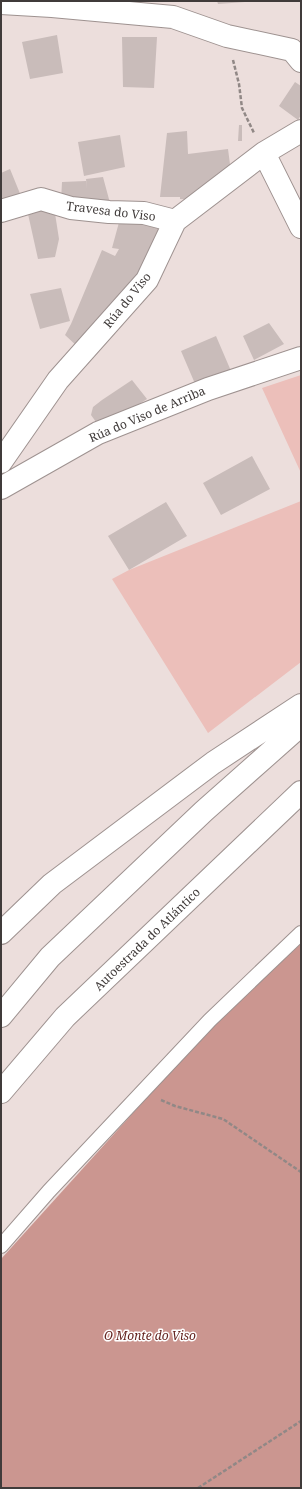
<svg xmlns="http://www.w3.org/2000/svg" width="302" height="1489" viewBox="0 0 302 1489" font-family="'Noto Serif',serif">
  <rect width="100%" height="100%" fill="#ecdedc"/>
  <path fill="#ecbfba" d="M 301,375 L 301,473 L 262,388 Z
    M 301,501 L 301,662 L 208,733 L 112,579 L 129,570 Z"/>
  <path fill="#cb9690" d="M 301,943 L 301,1488 L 1,1488 L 1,1259 L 199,1040 Z"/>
  <path fill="#c9bcba" d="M 217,1 L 245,1 L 245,2 L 218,4 Z
    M 57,35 L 63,73 L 30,79 L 22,42 Z
    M 122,37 L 157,37 L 154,88 L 123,87 Z
    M 295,82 L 301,86 L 301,115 L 298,120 L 279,106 Z
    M 239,125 L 242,125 L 242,141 L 238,141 Z
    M 187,131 L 188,154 L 228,149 L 231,172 L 193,200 L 180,199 L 180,197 L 160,197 L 167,133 Z
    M 120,135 L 125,167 L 84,176 L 78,142 Z
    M 10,169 L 21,196 L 1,204 L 1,173 Z
    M 103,177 L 110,203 L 61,201 L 62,182 L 86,181 L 87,189 L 86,179 Z
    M 54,207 L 59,239 L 55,257 L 38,259 L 28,214 Z
    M 121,215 L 160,226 L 152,258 L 79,348 L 65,335 L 71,324 L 102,250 L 115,256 L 119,249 L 112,248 Z
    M 61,288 L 70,321 L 40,329 L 30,294 Z
    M 269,323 L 284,344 L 254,360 L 243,336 Z
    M 216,336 L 231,371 L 196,386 L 181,351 Z
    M 132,380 L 147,399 L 101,429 L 91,415 L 93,407 L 102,400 Z
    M 252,456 L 270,489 L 221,515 L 203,483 Z
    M 166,502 L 187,536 L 129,570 L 108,536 Z"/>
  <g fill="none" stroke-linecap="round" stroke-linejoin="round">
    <g stroke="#9e9290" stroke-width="16">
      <path id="lane" d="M 1,1246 L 49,1191 L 210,1020 L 301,933"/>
    </g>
    <g stroke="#9e9290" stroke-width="24">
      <path id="street" d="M 1,3 L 52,6 L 173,17 L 227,36 L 292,50 L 301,61
        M 264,153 L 301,227
        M 1,211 L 41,199 L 71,208 L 109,212 L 144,213 L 175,221
        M 1,462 L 58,380 L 147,280 L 175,221 L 264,153 L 301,131
        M 1,488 L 98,433 L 208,389 L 301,358"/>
    </g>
    <g stroke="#9e9290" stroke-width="24">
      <path id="highway" d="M 1,933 L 52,884 L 213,763 L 301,705
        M 1,1016 L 50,957 L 204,811 L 301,725
        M 1,1092 L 65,1017 L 301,792"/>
    </g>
    <path stroke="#918886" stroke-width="2.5" stroke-dasharray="4 2" stroke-linecap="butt" d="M 233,60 L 239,84 L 242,108 L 254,133
      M 161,1100 L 175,1106 L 223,1119 L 301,1172
      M 198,1488 L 301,1421"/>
    <use href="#lane" stroke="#fff" stroke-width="14"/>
    <use href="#street" stroke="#fff" stroke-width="22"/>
    <use href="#highway" stroke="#fff" stroke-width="22"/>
  </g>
  <g text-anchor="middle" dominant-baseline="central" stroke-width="3" stroke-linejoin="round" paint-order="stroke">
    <g font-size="12" fill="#403b3a" stroke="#fff">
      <text transform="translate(111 211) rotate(7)">Travesa do Viso</text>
      <text transform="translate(127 300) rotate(-51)">Rúa do Viso</text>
      <text transform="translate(147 414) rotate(-23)">Rúa do Viso de Arriba</text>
      <text transform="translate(147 939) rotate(-44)">Autoestrada do Atlántico</text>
    </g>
    <g font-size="12" font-style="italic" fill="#64231f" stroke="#fff">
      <text x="150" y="1335">O Monte do Viso</text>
    </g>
  </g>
  <rect width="302" height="1489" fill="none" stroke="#403b3a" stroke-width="4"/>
</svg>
